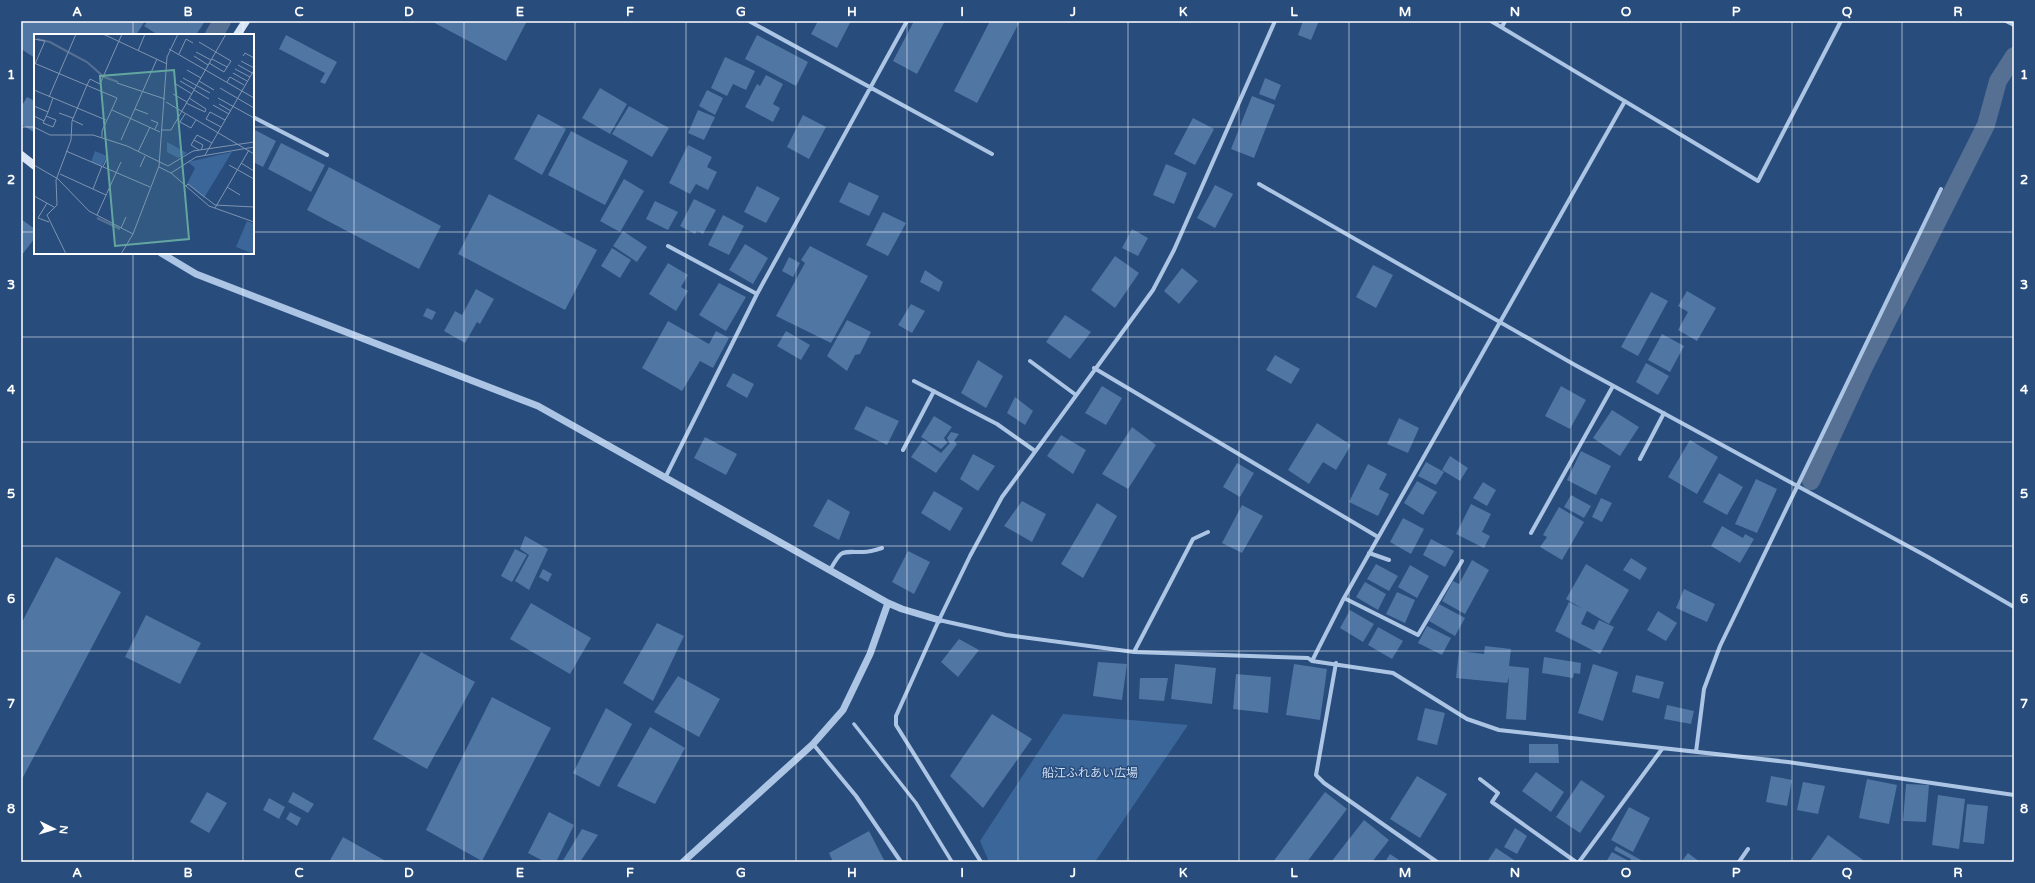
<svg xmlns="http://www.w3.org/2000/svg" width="2035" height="883" viewBox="0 0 2035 883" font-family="'Varela Round','Noto Sans JP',sans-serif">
  <rect width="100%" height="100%" fill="#284c7c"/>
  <path fill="#3b6699" d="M 1063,714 L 1188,725 L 1095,862 L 989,862 L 980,841 Z"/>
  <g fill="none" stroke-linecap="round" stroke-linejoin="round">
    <path stroke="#567093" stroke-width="18" d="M 214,35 L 222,21
      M 1811,481 L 1864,367 L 1986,125 L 1998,81 L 2014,56"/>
  </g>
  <path fill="#5076a4" d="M 21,21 L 145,21 L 136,35 L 35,35 L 35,58 L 21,49 Z
    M 148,21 L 205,21 L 196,35 L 158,35 L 144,26 Z
    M 431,21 L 527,21 L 506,61 Z
    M 818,21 L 851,21 L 837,48 L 811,34 Z
    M 914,21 L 945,21 L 917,74 L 893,61 Z
    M 990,21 L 1020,21 L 977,103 L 954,91 Z
    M 1303,21 L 1319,21 L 1311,40 L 1298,35 Z
    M 286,35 L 337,62 L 325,84 L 320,82 L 325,73 L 279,49 Z
    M 757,35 L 808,62 L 796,86 L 745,59 Z
    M 725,57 L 755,71 L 746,90 L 733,84 L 727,96 L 711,88 Z
    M 766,75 L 783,84 L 773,104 L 780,108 L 773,122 L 745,107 L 757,84 L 760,86 Z
    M 1265,78 L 1281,85 L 1275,100 L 1259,94 Z
    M 600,88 L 627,104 L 610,134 L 582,118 Z
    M 707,90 L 723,98 L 715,115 L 699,106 Z
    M 1252,96 L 1275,105 L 1254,158 L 1231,149 Z
    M 27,97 L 35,101 L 35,133 L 21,124 L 21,107 Z
    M 629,106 L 669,128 L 652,157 L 612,134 Z
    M 698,110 L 715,117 L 704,140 L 688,133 Z
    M 538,114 L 566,129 L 542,175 L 514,159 Z
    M 803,115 L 826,127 L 809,159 L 787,147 Z
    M 1193,118 L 1214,129 L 1195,165 L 1174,154 Z
    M 253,129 L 276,141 L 263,167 L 253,162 Z
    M 571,131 L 628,161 L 605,205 L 548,175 Z
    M 281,143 L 325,165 L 311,192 L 268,169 Z
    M 688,145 L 712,157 L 707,167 L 717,172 L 708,190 L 696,184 L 690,194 L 669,183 Z
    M 1166,164 L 1187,173 L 1174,204 L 1153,195 Z
    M 329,167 L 441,226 L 419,269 L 307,210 Z
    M 624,179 L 644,191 L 620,232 L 600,221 Z
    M 849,182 L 879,196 L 869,216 L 839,202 Z
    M 1215,185 L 1233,194 L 1215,228 L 1197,218 Z
    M 757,186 L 780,198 L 766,223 L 744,212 Z
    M 489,194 L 597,250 L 565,310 L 458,254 Z
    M 694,199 L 716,210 L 703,234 L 697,231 L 695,234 L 680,226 Z
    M 655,201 L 678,212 L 668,230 L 646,219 Z
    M 883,212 L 906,223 L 888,256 L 866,245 Z
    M 723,215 L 744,226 L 729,255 L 708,245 Z
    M 21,219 L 35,229 L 35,238 L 21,256 Z
    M 1132,229 L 1148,238 L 1138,256 L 1122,248 Z
    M 623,231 L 647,247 L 637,262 L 613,246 Z
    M 745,244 L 768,258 L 753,284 L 729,270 Z
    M 810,246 L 868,276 L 831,343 L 776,316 L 805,263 L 801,260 Z
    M 612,248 L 631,260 L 620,278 L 601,266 Z
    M 1115,256 L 1139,273 L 1115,308 L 1091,290 Z
    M 789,257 L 800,263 L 793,277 L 782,271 Z
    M 668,263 L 688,275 L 681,287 L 688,291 L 676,311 L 649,294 Z
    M 1373,265 L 1393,275 L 1376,308 L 1356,297 Z
    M 1182,268 L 1198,281 L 1179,304 L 1164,291 Z
    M 925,270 L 943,282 L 939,292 L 920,282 Z
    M 719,283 L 746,297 L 726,331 L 699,315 Z
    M 476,289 L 494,299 L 480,324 L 477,322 L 465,343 L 444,331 L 455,311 L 462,315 Z
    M 1687,291 L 1716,308 L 1697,341 L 1678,330 L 1688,312 L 1678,306 Z
    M 1651,292 L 1668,301 L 1638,356 L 1621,347 Z
    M 911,304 L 925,311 L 912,333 L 898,325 Z
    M 427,308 L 436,312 L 432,320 L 423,316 Z
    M 1065,315 L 1091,332 L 1070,359 L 1046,342 Z
    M 847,320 L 871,332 L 860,354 L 855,355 L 847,371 L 827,356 Z
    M 668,321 L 709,344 L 716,331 L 729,338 L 713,368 L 700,361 L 682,391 L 642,368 Z
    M 786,331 L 810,345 L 801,360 L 777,346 Z
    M 1662,334 L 1684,346 L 1670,372 L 1648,360 Z
    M 1275,355 L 1300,369 L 1291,384 L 1266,370 Z
    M 978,360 L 1003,376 L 986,408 L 961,393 Z
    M 1646,363 L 1669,376 L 1658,395 L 1636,382 Z
    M 733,373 L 754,384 L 747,398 L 726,386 Z
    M 1102,386 L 1122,398 L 1106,425 L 1085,413 Z
    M 1561,386 L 1586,400 L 1570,429 L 1545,416 Z
    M 1015,397 L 1033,411 L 1025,425 L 1007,413 Z
    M 866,406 L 899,421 L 887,445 L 854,429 Z
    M 1612,410 L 1639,427 L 1620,456 L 1593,438 Z
    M 934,416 L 952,427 L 944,438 L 947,443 L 941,449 L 921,437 Z
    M 1399,418 L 1419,428 L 1408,453 L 1387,444 Z
    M 1317,423 L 1351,445 L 1336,470 L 1323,462 L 1309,484 L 1288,470 Z
    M 1132,427 L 1156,445 L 1128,489 L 1102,474 Z
    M 951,432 L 959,434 L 954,441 L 957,444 L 936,473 L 911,457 L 923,440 L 941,453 L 950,443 L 947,438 Z
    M 1061,435 L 1086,450 L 1073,474 L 1047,456 Z
    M 705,437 L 737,454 L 726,475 L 694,458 Z
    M 1690,440 L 1718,457 L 1697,494 L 1668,477 Z
    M 1581,451 L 1611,466 L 1596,495 L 1567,480 Z
    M 973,454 L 995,466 L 978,491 L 960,479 Z
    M 1450,456 L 1468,468 L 1460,481 L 1442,470 Z
    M 1426,462 L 1444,472 L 1436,485 L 1418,476 Z
    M 1237,463 L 1254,473 L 1240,497 L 1223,487 Z
    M 1368,464 L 1387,474 L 1379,489 L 1389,494 L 1378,516 L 1349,502 Z
    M 1719,473 L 1743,487 L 1727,515 L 1703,502 Z
    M 1756,479 L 1777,489 L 1757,533 L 1735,524 Z
    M 1417,481 L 1437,492 L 1423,515 L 1404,503 Z
    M 1483,482 L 1496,490 L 1487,506 L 1473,498 Z
    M 934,491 L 963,508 L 950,531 L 921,513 Z
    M 1571,495 L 1591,506 L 1584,518 L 1564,507 Z
    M 1601,498 L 1612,503 L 1602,522 L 1592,517 Z
    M 828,499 L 850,512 L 839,540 L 813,526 Z
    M 1022,501 L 1046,514 L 1032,542 L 1004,526 Z
    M 1097,503 L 1117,516 L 1083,578 L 1061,564 Z
    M 1471,504 L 1491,514 L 1482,532 L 1490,536 L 1484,548 L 1456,534 Z
    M 1242,505 L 1263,516 L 1242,553 L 1222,543 Z
    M 1559,507 L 1584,522 L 1562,560 L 1540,547 L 1547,537 L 1543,535 Z
    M 1403,518 L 1424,529 L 1411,554 L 1390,542 Z
    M 1722,526 L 1743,538 L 1745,534 L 1754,539 L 1740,563 L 1711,546 Z
    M 525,536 L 548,549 L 529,590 L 515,581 L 529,555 L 520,549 Z
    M 1431,539 L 1454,551 L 1445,567 L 1423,555 Z
    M 515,549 L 527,555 L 512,582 L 501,576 Z
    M 908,551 L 930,562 L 914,594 L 892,582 Z
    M 56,557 L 121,592 L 21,781 L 21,624 Z
    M 1631,558 L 1647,568 L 1640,580 L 1623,570 Z
    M 1472,560 L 1489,570 L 1465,614 L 1442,601 L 1453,581 L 1459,584 Z
    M 1376,564 L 1398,576 L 1389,591 L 1367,579 Z
    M 1586,564 L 1629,590 L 1609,624 L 1587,611 L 1581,624 L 1594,630 L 1599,620 L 1614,627 L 1600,654 L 1555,631 L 1569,602 L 1583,609 L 1566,599 Z
    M 1410,565 L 1429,576 L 1417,598 L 1398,587 Z
    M 543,569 L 552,574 L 548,582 L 539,577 Z
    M 1365,582 L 1386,594 L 1378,610 L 1356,597 Z
    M 1684,589 L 1715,604 L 1707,622 L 1676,608 Z
    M 1397,592 L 1415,600 L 1405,623 L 1386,614 Z
    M 531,603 L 591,638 L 570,674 L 510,639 Z
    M 1439,604 L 1465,618 L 1455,636 L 1429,621 Z
    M 1350,610 L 1374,624 L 1363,642 L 1340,628 Z
    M 1658,611 L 1677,623 L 1666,641 L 1647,630 Z
    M 146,615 L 201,643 L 180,684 L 125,657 Z
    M 657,623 L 684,636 L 653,701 L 623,683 Z
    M 1427,626 L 1451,638 L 1442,655 L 1418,643 Z
    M 1378,627 L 1403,641 L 1392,659 L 1368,645 Z
    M 959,639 L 979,650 L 958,677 L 941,662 Z
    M 1485,646 L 1511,649 L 1509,666 L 1529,668 L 1526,720 L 1506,719 L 1509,677 L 1507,683 L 1456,678 L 1459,651 L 1484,654 Z
    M 421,652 L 475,682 L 427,769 L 373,739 Z
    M 1544,657 L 1581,663 L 1580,674 L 1574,673 L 1573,678 L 1542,673 Z
    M 1098,662 L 1127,664 L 1122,700 L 1093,696 Z
    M 1175,664 L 1216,668 L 1212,704 L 1171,699 Z
    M 1294,664 L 1327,669 L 1320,720 L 1286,715 Z
    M 1593,664 L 1618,672 L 1603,721 L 1578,713 Z
    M 1236,674 L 1271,677 L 1268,713 L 1233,709 Z
    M 1636,675 L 1664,682 L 1659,699 L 1632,692 Z
    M 678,676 L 720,699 L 699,737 L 654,712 Z
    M 1140,678 L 1168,678 L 1164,701 L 1139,699 Z
    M 492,697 L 551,728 L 482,861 L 426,830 Z
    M 1667,705 L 1694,711 L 1691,724 L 1664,719 Z
    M 606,708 L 632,724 L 599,787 L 573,773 Z
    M 1425,708 L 1445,713 L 1437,745 L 1417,740 Z
    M 992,714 L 1032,739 L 983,808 L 950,776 Z
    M 650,727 L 685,748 L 655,804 L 617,786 Z
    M 1529,744 L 1558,744 L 1559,763 L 1529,763 Z
    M 1536,772 L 1564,792 L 1551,812 L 1522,791 Z
    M 1417,776 L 1447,794 L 1420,838 L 1390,819 Z
    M 1771,776 L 1792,780 L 1787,806 L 1766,802 Z
    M 1867,779 L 1897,785 L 1889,824 L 1859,818 Z
    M 1581,780 L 1605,796 L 1580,833 L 1556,817 Z
    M 1803,782 L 1825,786 L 1818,814 L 1797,810 Z
    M 1906,784 L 1929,785 L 1926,822 L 1903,821 Z
    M 207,792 L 227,803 L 209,833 L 190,822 Z
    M 293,792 L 314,804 L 308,813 L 288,802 Z
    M 1325,792 L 1347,809 L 1307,862 L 1273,862 Z
    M 1938,795 L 1965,799 L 1959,849 L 1932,845 Z
    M 269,798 L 285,807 L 279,819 L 263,810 Z
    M 1967,804 L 1988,806 L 1984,844 L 1963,842 Z
    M 1629,807 L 1650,818 L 1633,852 L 1611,840 Z
    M 290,812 L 301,818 L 297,826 L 286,819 Z
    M 549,812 L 574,825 L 556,862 L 545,862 L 528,853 Z
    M 1364,820 L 1389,840 L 1372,862 L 1331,862 Z
    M 1515,828 L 1527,836 L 1517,854 L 1504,847 Z
    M 582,829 L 598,835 L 580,862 L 562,862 Z
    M 869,831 L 885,862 L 833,862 L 829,853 Z
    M 1828,835 L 1863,860 L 1862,862 L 1810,861 Z
    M 343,837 L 384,860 L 383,862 L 329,862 Z
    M 1616,846 L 1641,860 L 1639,862 L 1630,862 L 1631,859 L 1614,850 Z
    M 1496,848 L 1517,862 L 1487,862 Z
    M 1612,852 L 1627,860 L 1626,862 L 1606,862 Z
    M 1688,853 L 1700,862 L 1681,862 Z
    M 1390,854 L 1402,862 L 1385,862 Z"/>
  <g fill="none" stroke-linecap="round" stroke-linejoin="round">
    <path stroke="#adc5e4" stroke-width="3.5" d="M 854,724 L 916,803 L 952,862"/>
    <path stroke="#adc5e4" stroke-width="4" d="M 749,21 L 992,154
      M 1491,21 L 1758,181 L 1841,21
      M 2006,21 L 2014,25
      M 1502,27 L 1505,21
      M 253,117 L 327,155
      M 1259,184 L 1575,365 L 1928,557 L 2014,607
      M 668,246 L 757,294
      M 1030,361 L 1076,395
      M 1094,368 L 1378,537
      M 914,381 L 997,424 L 1035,451
      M 903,450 L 934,391
      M 1640,459 L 1664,413
      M 665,478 L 757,294 L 907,21
      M 1531,533 L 1613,386
      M 1369,553 L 1389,560
      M 830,570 C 842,549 840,552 863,552 C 869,552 876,550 882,548
      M 1344,598 L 1418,635 L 1462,561
      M 939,620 L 1006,635 L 1134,652 L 1308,658 L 1312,661 L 1393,673 L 1467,719 L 1499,730 L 1788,762 L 2014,795
      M 1134,652 L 1193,539 L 1208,532
      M 1312,661 L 1344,598 L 1625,101
      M 1336,663 L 1316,775 L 1324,783 L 1437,862
      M 813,744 L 856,796 L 901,862
      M 1696,752 L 1704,689 L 1720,646 L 1941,189
      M 1480,779 L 1498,793 L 1492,802 L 1576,862
      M 981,862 L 896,725 L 896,716 L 939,620 L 970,556 L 1002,497 L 1153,290 L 1174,250 L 1275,21
      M 1579,862 L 1662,749
      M 1739,862 L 1748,849"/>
    <path stroke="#adc5e4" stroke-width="7" d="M 161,253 L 196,274 L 538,406 L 888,603 L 902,609 L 939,620
      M 683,862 L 813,744 L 843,710 L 870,654 L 888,603"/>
    <path stroke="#d5e3f4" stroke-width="8" d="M 237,35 L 246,21
      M 21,155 L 35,166"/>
  </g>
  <path fill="none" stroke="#fff" stroke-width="1" stroke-opacity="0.55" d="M 133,21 L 133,35M 243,21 L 243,35M 354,21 L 354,862M 464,21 L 464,862M 575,21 L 575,862M 686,21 L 686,862M 796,21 L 796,862M 907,21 L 907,862M 1018,21 L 1018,862M 1128,21 L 1128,862M 1239,21 L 1239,862M 1349,21 L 1349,862M 1460,21 L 1460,862M 1571,21 L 1571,862M 1681,21 L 1681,862M 1792,21 L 1792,862M 1902,21 L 1902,862M 21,127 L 35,127M 253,127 L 2014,127M 21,232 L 35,232M 253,232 L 2014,232M 133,253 L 133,862M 243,253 L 243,862M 21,337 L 2014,337M 21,442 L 2014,442M 21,546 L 2014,546M 21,651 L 2014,651M 21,756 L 2014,756"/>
  <g text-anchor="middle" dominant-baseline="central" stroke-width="3" stroke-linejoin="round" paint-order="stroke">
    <g font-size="12" fill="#cfdff3" stroke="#284c7c">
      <text x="1090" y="773">船江ふれあい広場</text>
    </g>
  </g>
  <g transform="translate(34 34)">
    <rect width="220" height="220" fill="#284c7c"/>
    <path d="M 133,108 L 153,119 L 144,124 L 133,118 ZM 61,117 L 73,122 L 68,132 L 57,128 ZM 198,118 L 170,164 L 153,150 L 161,134 L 154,128 ZM 213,187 L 220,190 L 220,220 L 202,213 Z" fill="#3b6699"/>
    <path fill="none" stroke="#567093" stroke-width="2" d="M 3,5 L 16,8 L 36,19 L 53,28 L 70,43 L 84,48M 63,184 L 86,195"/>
    <path fill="none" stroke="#7e94b0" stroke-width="1" d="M 69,0 L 133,30M 0,5 L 11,7 L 1,30M 165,8 L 197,27 L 190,38 L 175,29M 135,15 L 220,64M 104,17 L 111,0M 162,18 L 177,26M 145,20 L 152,5 L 159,9M 160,22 L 174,31M 209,22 L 211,19 L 220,24M 178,25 L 193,33M 207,27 L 220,34M 0,29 L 83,64 L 68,97 L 68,104M 204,31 L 220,40M 201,35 L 216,43M 153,36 L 167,44M 199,39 L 213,47M 149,44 L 176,59M 146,47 L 160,55M 165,47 L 180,56M 193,48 L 196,43 L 210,51M 83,49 L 131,65M 140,49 L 158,60M 186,54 L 220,74M 0,56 L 72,86M 160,56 L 175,65M 139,60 L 153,68M 15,63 L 42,0M 184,64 L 220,84M 132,68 L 220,120M 152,69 L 171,78 L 172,75 L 155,64M 185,70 L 197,77M 179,71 L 195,80M 0,72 L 14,78 L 10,87 L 0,82M 101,75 L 114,80M 78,76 L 126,98M 14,78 L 19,64M 25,79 L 39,84M 151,80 L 146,88 L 157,94 L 162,86M 38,86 L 49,91M 117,86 L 124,89 L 121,95M 10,87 L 9,89 L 19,93 L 22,86 L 12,82M 0,93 L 16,101 L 59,101 L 93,112 L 134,132 L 159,117 L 220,108M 187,93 L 172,85 L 176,78 L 191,86M 127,96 L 137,96 L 192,0M 87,106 L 123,25M 160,106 L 169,111 L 167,116M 165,116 L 157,111 L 163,101 L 178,109M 32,117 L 116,153M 104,118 L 116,93M 171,121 L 220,36M 207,129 L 220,137M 0,131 L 24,145 L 55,177 L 99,200 L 87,220M 195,131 L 220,145M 69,133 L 74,122M 106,133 L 111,122M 125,133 L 137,139 L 175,172 L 220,188M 137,139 L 162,123 L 220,113M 26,140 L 72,161M 152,152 L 154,150 L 181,171 L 220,173M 193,153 L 206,161M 59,155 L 68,132M 0,162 L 20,173M 13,169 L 4,184 L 15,188M 181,174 L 215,116M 63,181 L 87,128M 87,194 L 92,183M 99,200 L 125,132 L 133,23 L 144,0M 32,220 L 13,181 L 23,171 L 22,146 L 37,106 L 38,87 L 53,51 L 56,45 L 66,50 L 88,0"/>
    <path fill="#63a6a1" fill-opacity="0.15" stroke="#63a6a1" stroke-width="2" d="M 140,36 L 155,205 L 81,212 L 66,42 Z"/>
    <rect width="220" height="220" fill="none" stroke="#fff" stroke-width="2"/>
  </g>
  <rect width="2035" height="883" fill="none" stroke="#284c7c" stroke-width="44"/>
  <g transform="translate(54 829) rotate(95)" stroke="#284c7c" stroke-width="3" paint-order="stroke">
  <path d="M0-3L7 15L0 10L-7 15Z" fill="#ffffff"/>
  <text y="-6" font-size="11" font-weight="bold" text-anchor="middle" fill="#ffffff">N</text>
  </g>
  <rect x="22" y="22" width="1991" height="839" fill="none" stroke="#fff" stroke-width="1.5"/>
  <g font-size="13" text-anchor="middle" font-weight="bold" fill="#fff">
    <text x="77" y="16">A</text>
    <text x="188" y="16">B</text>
    <text x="299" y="16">C</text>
    <text x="409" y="16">D</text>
    <text x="520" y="16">E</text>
    <text x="630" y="16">F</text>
    <text x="741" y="16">G</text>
    <text x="852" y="16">H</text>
    <text x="962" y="16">I</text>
    <text x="1073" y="16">J</text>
    <text x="1183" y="16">K</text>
    <text x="1294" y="16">L</text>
    <text x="1405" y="16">M</text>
    <text x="1515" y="16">N</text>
    <text x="1626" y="16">O</text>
    <text x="1736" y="16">P</text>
    <text x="1847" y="16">Q</text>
    <text x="1958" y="16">R</text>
    <text x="11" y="79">1</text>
    <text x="2024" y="79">1</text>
    <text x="11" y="184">2</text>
    <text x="2024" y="184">2</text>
    <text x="11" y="289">3</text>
    <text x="2024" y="289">3</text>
    <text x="11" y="394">4</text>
    <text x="2024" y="394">4</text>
    <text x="11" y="498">5</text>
    <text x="2024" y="498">5</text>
    <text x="11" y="603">6</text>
    <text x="2024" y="603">6</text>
    <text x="11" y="708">7</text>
    <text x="2024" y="708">7</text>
    <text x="11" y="813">8</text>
    <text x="2024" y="813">8</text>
    <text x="77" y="877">A</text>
    <text x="188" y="877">B</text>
    <text x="299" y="877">C</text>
    <text x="409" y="877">D</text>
    <text x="520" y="877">E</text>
    <text x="630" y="877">F</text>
    <text x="741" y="877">G</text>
    <text x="852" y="877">H</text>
    <text x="962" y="877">I</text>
    <text x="1073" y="877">J</text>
    <text x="1183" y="877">K</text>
    <text x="1294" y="877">L</text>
    <text x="1405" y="877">M</text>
    <text x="1515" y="877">N</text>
    <text x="1626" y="877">O</text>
    <text x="1736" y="877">P</text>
    <text x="1847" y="877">Q</text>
    <text x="1958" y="877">R</text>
  </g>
</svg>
